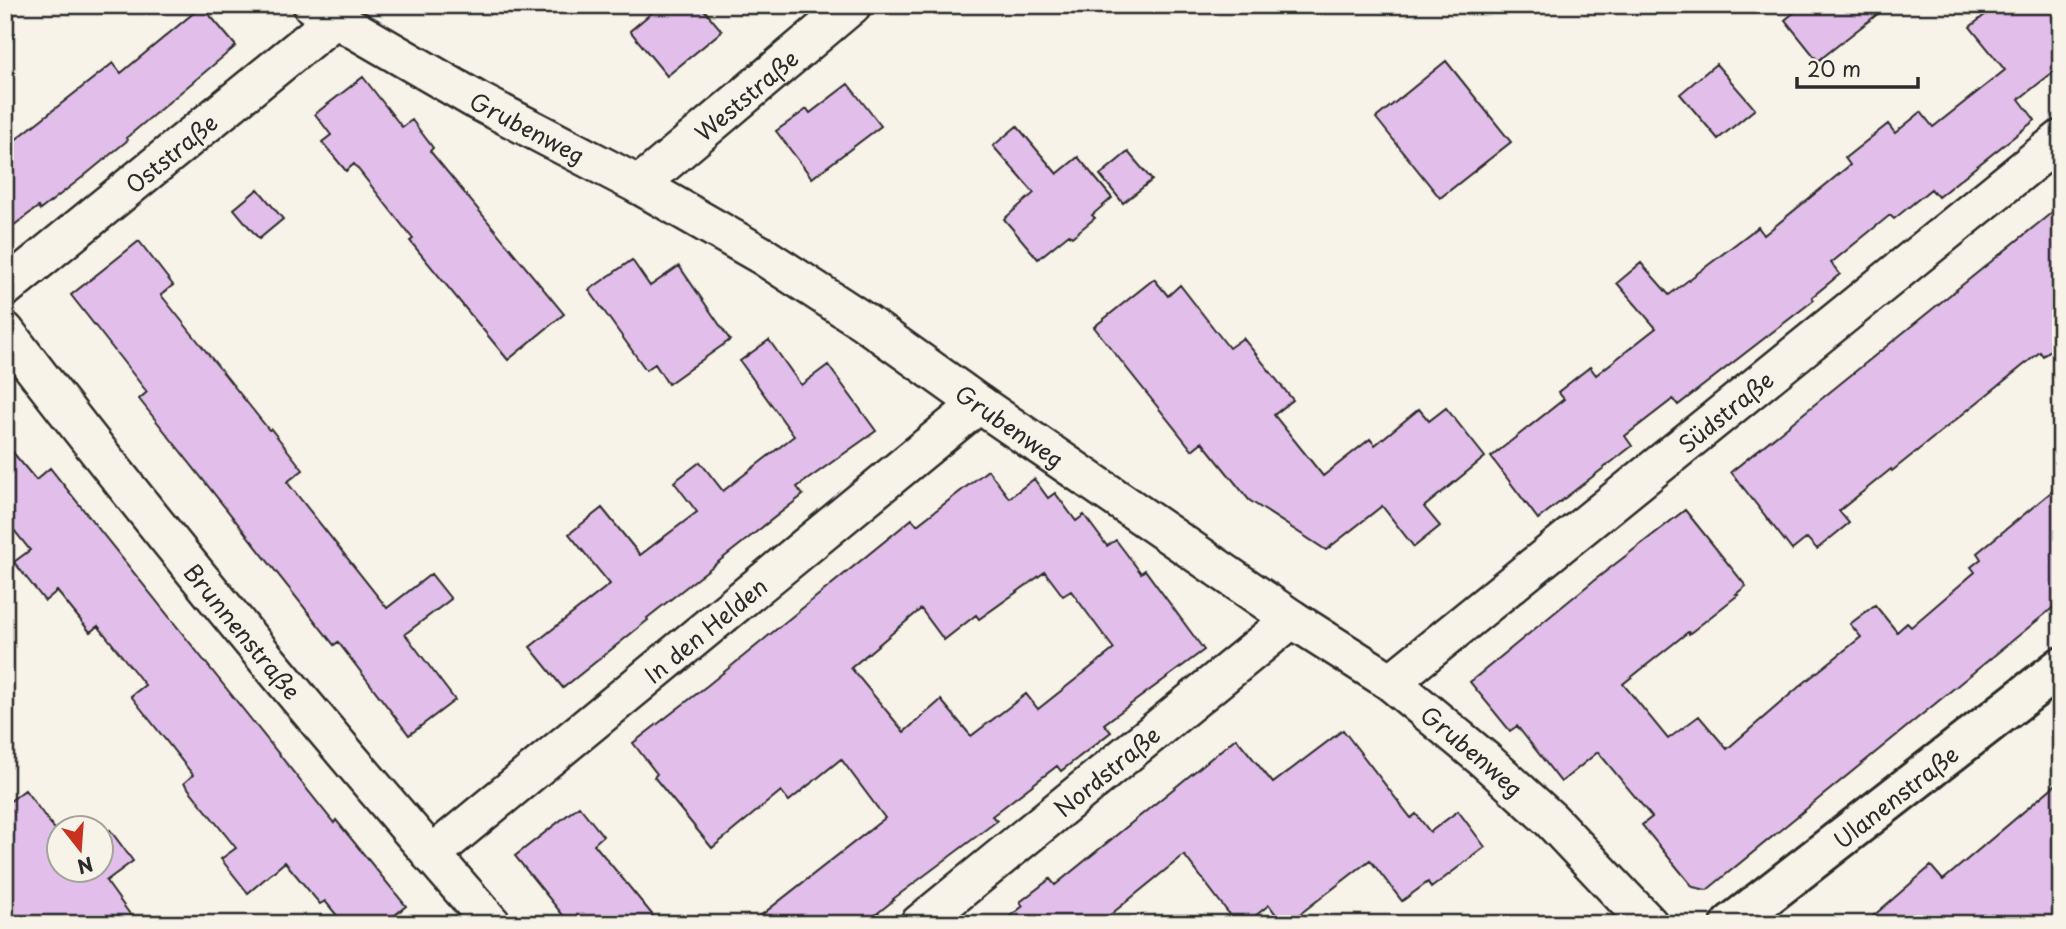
<svg xmlns="http://www.w3.org/2000/svg" width="2066" height="929" viewBox="0 0 2066 929" font-family="'Playpen Sans',sans-serif">
  <rect width="100%" height="100%" fill="#f7f3e8"/>
  <filter id="ink" filterUnits="userSpaceOnUse"><feTurbulence type="fractalNoise" baseFrequency=".0143" numOctaves="2"/><feDisplacementMap in="SourceGraphic" scale="14" xChannelSelector="R" yChannelSelector="G"/><feConvolveMatrix kernelMatrix="1 2 1 2 8 2 1 2 1" color-interpolation-filters="sRGB"/></filter>
  <g filter="url(#ink)">
    <path fill="#e2bfeb" stroke="#2b2b2b" stroke-width="2" fill-rule="evenodd" d="M 661,5 L 700,5 L 722,31 L 667,76 L 630,31 Z
      M 1803,5 L 1889,5 L 1818,61 L 1785,20 Z
      M 1997,5 L 2051,5 L 2061,18 L 2061,66 L 2019,99 L 2035,120 L 1938,197 L 1931,189 L 1894,219 L 1890,215 L 1831,263 L 1840,274 L 1812,297 L 1814,300 L 1678,405 L 1673,399 L 1625,436 L 1632,446 L 1538,519 L 1491,457 L 1564,399 L 1558,392 L 1590,367 L 1596,375 L 1656,328 L 1617,283 L 1641,263 L 1669,295 L 1758,227 L 1764,235 L 1850,165 L 1845,158 L 1888,124 L 1895,133 L 1921,112 L 1933,127 L 2005,70 L 1970,27 Z
      M 202,6 L 236,46 L 126,138 L 128,140 L 84,176 L 40,210 L 38,207 L 5,232 L 5,148 L 113,63 L 121,73 Z
      M 1446,61 L 1511,142 L 1440,198 L 1376,118 Z
      M 1716,64 L 1755,109 L 1718,139 L 1680,94 Z
      M 363,77 L 402,127 L 412,120 L 433,148 L 430,151 L 564,314 L 508,360 L 410,241 L 413,239 L 354,164 L 346,171 L 322,142 L 331,135 L 315,114 Z
      M 848,84 L 881,126 L 812,178 L 776,131 L 807,109 L 810,113 Z
      M 1017,126 L 1057,174 L 1078,157 L 1112,198 L 1092,215 L 1095,218 L 1072,237 L 1069,234 L 1038,259 L 1004,219 L 1034,193 L 993,146 Z
      M 1128,152 L 1152,180 L 1123,203 L 1100,175 Z
      M 258,189 L 283,219 L 259,239 L 234,209 Z
      M 2061,205 L 2061,341 L 2043,356 L 2040,352 L 1892,471 L 1891,469 L 1839,511 L 1849,523 L 1817,549 L 1807,538 L 1792,550 L 1731,472 Z
      M 139,241 L 173,285 L 161,295 L 269,430 L 271,429 L 303,470 L 287,482 L 387,608 L 431,574 L 451,599 L 405,634 L 455,700 L 409,735 L 338,642 L 334,645 L 139,399 L 147,392 L 71,295 Z
      M 632,260 L 650,286 L 679,266 L 730,340 L 668,384 L 655,364 L 646,370 L 589,290 Z
      M 1154,279 L 1168,296 L 1180,285 L 1229,348 L 1243,338 L 1293,400 L 1274,415 L 1323,476 L 1370,439 L 1375,445 L 1419,409 L 1429,421 L 1446,408 L 1485,457 L 1424,507 L 1440,526 L 1414,547 L 1382,506 L 1326,550 L 1249,500 L 1202,442 L 1192,450 L 1094,327 Z
      M 769,340 L 801,385 L 828,365 L 876,431 L 797,487 L 803,495 L 647,618 L 648,620 L 563,688 L 530,647 L 610,584 L 569,534 L 602,508 L 640,555 L 697,512 L 674,482 L 700,462 L 723,491 L 794,436 L 740,361 Z
      M 5,443 L 36,480 L 50,468 L 334,823 L 336,820 L 406,906 L 384,924 L 344,924 L 325,901 L 320,904 L 285,862 L 248,893 L 221,859 L 236,848 L 184,783 L 193,775 L 131,696 L 145,685 L 98,626 L 90,632 L 57,591 L 45,601 L 14,562 L 30,550 L 5,519 Z
      M 988,470 L 1009,498 L 1034,479 L 1048,498 L 1055,493 L 1076,521 L 1084,515 L 1107,546 L 1116,540 L 1141,573 L 1145,570 L 1204,650 L 1104,724 L 1111,732 L 1061,771 L 1057,766 L 992,816 L 997,821 L 893,899 L 894,900 L 864,924 L 750,924 L 885,818 L 841,759 L 789,801 L 781,791 L 712,848 L 654,777 L 657,774 L 633,743 L 708,685 L 912,519 L 917,525 ZM 1045,572 L 1063,596 L 1071,591 L 1114,649 L 1038,709 L 1026,694 L 971,736 L 941,700 L 904,732 L 851,668 L 921,609 L 944,640 L 976,615 L 979,619 Z
      M 2061,484 L 2061,601 L 1707,890 L 1693,887 L 1642,825 L 1652,817 L 1598,752 L 1561,782 L 1517,726 L 1510,731 L 1470,682 L 1592,582 L 1685,510 L 1746,586 L 1736,594 L 1738,595 L 1689,634 L 1688,632 L 1623,684 L 1668,739 L 1699,716 L 1727,749 L 1800,686 L 1861,637 L 1850,624 L 1875,605 L 1897,632 L 1907,623 L 1911,627 L 1975,572 L 1971,567 L 1981,559 L 1977,553 Z
      M 1343,730 L 1411,818 L 1416,814 L 1430,832 L 1458,811 L 1485,847 L 1431,888 L 1428,882 L 1402,901 L 1370,860 L 1287,924 L 1283,924 L 1269,905 L 1245,924 L 1237,924 L 1184,855 L 1099,924 L 1000,924 L 1023,906 L 1020,902 L 1050,879 L 1055,885 L 1236,738 L 1273,783 Z
      M 2061,780 L 2061,924 L 1864,924 L 1931,866 L 1943,880 Z
      M 25,790 L 60,836 L 60,870 L 102,870 L 102,837 L 110,830 L 133,861 L 106,881 L 137,924 L 5,924 L 5,805 Z
      M 579,806 L 603,836 L 594,844 L 660,924 L 570,924 L 515,856 Z"/>
    <g fill="none" stroke-linecap="round" stroke-linejoin="round">
      <g stroke="#2b2b2b" stroke-width="42">
        <g id="street">
          <path id="s1" d="M 312,5 L 476,100 L 639,185 L 763,256 L 863,321 L 979,404 L 1292,619 L 1391,682 L 1485,760 L 1551,820 L 1649,924"/>
          <path id="s2" d="M 639,185 L 852,5"/>
          <path id="s3" d="M 5,288 L 335,19"/>
          <path id="s4" d="M 5,331 C 160,534 323,731 492,924"/>
          <path id="s5" d="M 1391,682 L 2061,139"/>
          <path id="s6" d="M 431,855 L 979,404"/>
          <path id="s7" d="M 919,924 L 1292,619"/>
        </g>
      </g>
      <g stroke="#2b2b2b" stroke-width="44">
        <g id="secondary">
          <path id="s8" d="M 1731,924 L 2061,667"/>
        </g>
      </g>
      <use href="#street" stroke="#f7f3e8" stroke-width="37"/>
      <use href="#secondary" stroke="#f7f3e8" stroke-width="38"/>
    </g>
  </g>
  <g text-anchor="middle" dominant-baseline="central" stroke-width="7" stroke-linejoin="round" paint-order="stroke">
    <g font-size="23" fill="#2b2b2b" stroke="#f7f3e8">
      <text stroke="none"><textPath href="#s2" startOffset="140">Weststraße</textPath></text>
      <text stroke="none"><textPath href="#s1" startOffset="248">Grubenweg</textPath></text>
      <text stroke="none"><textPath href="#s3" startOffset="214">Oststraße</textPath></text>
      <text stroke="none"><textPath href="#s5" startOffset="430">Südstraße</textPath></text>
      <text stroke="none"><textPath href="#s1" startOffset="816">Grubenweg</textPath></text>
      <text stroke="none"><textPath href="#s6" startOffset="355">In den Helden</textPath></text>
      <text stroke="none"><textPath href="#s4" startOffset="383">Brunnenstraße</textPath></text>
      <text stroke="none"><textPath href="#s1" startOffset="1382">Grubenweg</textPath></text>
      <text stroke="none"><textPath href="#s7" startOffset="242">Nordstraße</textPath></text>
      <text stroke="none"><textPath href="#s8" startOffset="208">Ulanenstraße</textPath></text>
    </g>
  </g>
  <rect width="2066" height="929" fill="none" stroke="#f7f3e8" stroke-width="28"/>
  <rect x="14" y="14" width="2038" height="901" fill="none" stroke="#2b2b2b" stroke-width="2.5" filter="url(#ink)"/>
  <g transform="translate(80 849) rotate(163)"><circle r="33" fill="#f7f3e8" stroke="#a5a39c" stroke-width="2"/>
  <path d="M0-5L12 26L0 18L-12 26Z" fill="#c8321e"/>
  <text y="-10" font-size="19" font-weight="bold" text-anchor="middle" fill="#2b2b2b">N</text>
  </g>
  <path d="M1797 77v10h121v-10" fill="none" stroke="#2b2b2b" stroke-width="3.5"/>
  <text x="1807" y="77" font-size="21" fill="#2b2b2b" stroke="#f7f3e8" stroke-width="5" paint-order="stroke">20 m</text>
</svg>
